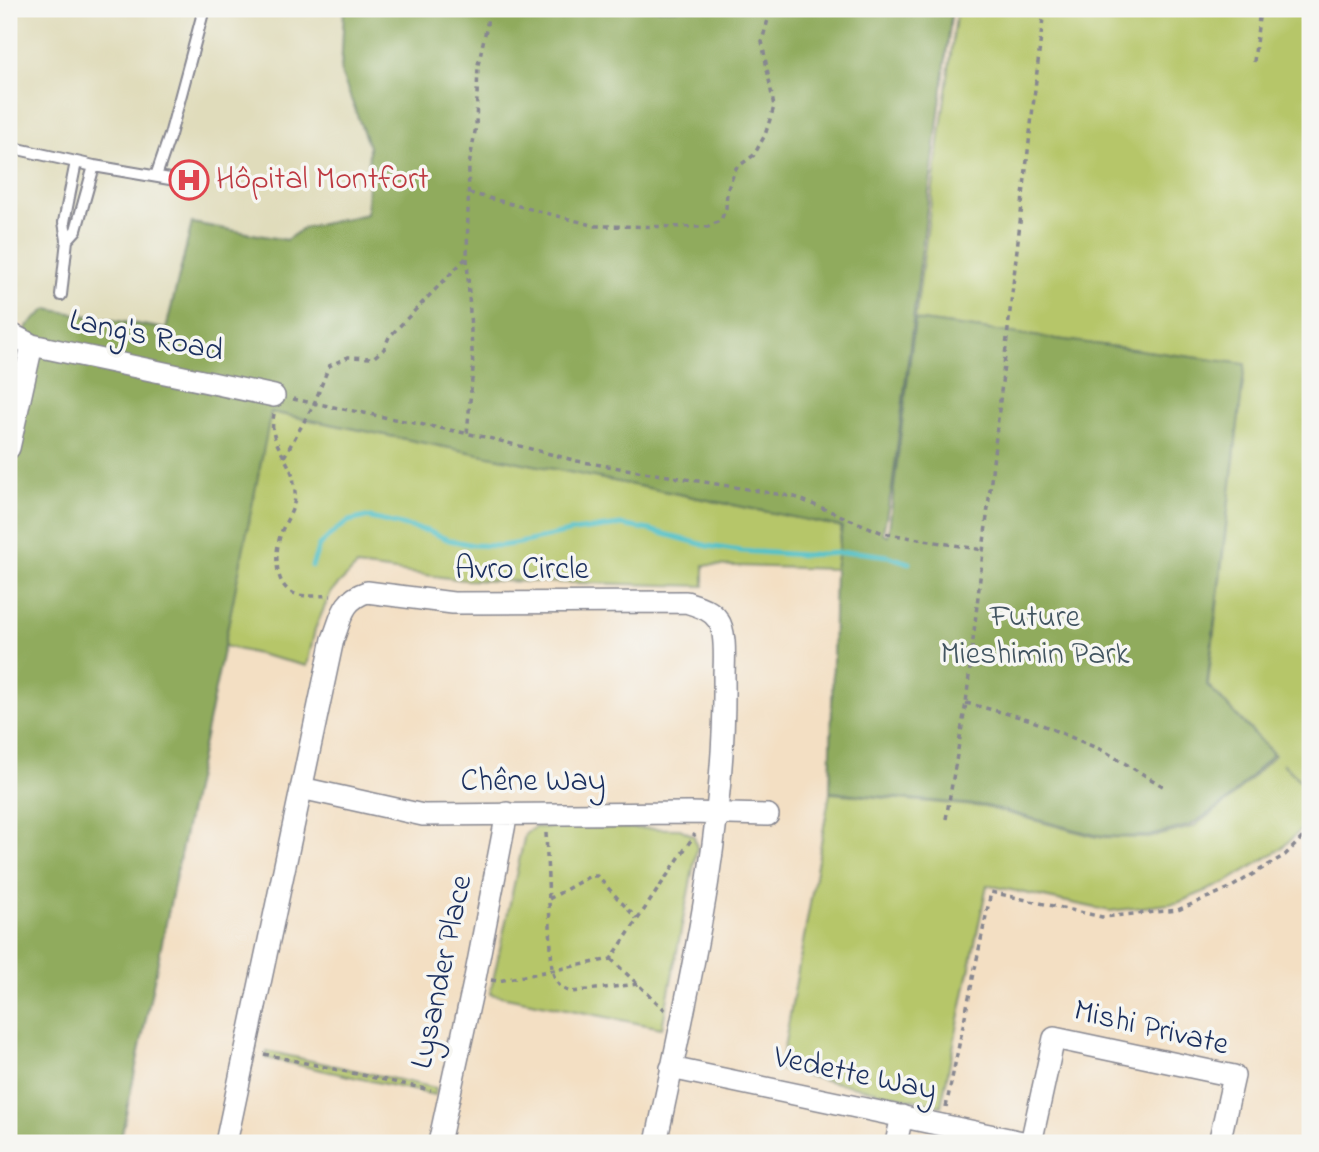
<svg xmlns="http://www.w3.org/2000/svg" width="1319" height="1152" viewBox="0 0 1319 1152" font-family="'Indie Flower',sans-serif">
  <rect width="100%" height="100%" fill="#f6f6f2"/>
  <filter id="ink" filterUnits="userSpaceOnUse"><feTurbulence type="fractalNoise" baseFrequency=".0143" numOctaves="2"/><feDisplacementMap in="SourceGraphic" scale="14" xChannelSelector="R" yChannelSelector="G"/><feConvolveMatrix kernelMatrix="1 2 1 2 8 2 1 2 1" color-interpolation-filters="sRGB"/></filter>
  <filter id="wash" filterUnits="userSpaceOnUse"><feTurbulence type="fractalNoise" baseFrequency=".00686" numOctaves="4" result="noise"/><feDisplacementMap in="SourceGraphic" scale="28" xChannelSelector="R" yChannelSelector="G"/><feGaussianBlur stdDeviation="1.57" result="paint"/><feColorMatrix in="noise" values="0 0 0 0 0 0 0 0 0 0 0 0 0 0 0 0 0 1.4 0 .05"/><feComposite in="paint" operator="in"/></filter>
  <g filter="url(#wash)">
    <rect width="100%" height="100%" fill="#f3dfc3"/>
    <path fill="#e0dcbb" d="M 9,9 L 344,9 L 341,72 L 369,147 L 368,214 L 304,228 L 286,240 L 192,223 L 166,329 L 48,309 L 27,326 L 9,317 Z"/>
    <path fill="#b6c669" stroke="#687a64" stroke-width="2" d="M 957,9 L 1310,9 L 1310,789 L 1282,763 L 1310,791 L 1310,821 L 1282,848 L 1227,882 L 1177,903 L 1110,911 L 987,885 L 941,1106 L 780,1070 L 830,793 L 985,807 L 1096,837 L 1149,838 L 1193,827 L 1227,802 L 1275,755 L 1208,685 L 1245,364 L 915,320 Z
      M 270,412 L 842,527 L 835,569 L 704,565 L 704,586 L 464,580 L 357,566 L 331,592 L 315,629 L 307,666 L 224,646 Z
      M 535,827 L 680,829 L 694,836 L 697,848 L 662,1028 L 490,994 L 525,834 Z
      M 267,1051 L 436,1088 L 435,1095 L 266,1058 Z"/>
    <path fill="#90ab5d" stroke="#566d5e" stroke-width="2" d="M 344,9 L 952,9 L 892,488 L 883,533 L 888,536 L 915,320 L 1245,364 L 1207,685 L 1273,754 L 1227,801 L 1191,825 L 1150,836 L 1119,837 L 1095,835 L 986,806 L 830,792 L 835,569 L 842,527 L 271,412 L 224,646 L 120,1143 L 9,1143 L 9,341 L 21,347 L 27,326 L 47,309 L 166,329 L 192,223 L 286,240 L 304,228 L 367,214 L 369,147 L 341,72 Z"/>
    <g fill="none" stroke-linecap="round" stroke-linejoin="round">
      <path stroke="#53c1c8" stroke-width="5" d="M 312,566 L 319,546 L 335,531 L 349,521 L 366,517 L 428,531 L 449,540 L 473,545 L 500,546 L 520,543 L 573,531 L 621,525 L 650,530 L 708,546 L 741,551 L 804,555 L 856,552 L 888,556 L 909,563"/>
    </g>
  </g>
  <g filter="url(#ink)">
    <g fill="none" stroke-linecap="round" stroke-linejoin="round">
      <g stroke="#878790" stroke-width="14">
        <path id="service" d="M 9,147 L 94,166 L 199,184
          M 156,176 L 170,135 L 204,9
          M 67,240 L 76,230 L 94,166
          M 61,295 L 67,240 L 64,222 L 76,162"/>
      </g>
      <g stroke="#878790" stroke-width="24">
        <path id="minor" d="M 9,333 L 32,345 L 274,396
          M 9,448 L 32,345
          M 301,788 L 423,815 L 690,813 L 768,815
          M 671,1068 L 1027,1143
          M 226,1143 L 333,639 C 342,617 342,600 367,592 L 453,603 L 686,602 C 698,606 711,609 718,620 C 727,632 724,662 724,677 C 726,835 688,990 656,1143
          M 439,1143 L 475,978 L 507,813
          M 896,1143 L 902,1116
          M 1031,1143 L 1054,1038 L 1234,1076 L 1219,1143"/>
      </g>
      <path stroke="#878790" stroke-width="3.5" stroke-dasharray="5 5" stroke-linecap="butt" d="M 1254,62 L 1260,9
        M 469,193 L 596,226 L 708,227 L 721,220 L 726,208 L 727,191 L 736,168 L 754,155 L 765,135 L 774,107 L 762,41 L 771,9
        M 467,258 L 473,368 L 467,434
        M 293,399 L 485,437 L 577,461 L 795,497 L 883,533 L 983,550
        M 274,414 C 273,419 272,426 273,431 C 276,447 288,461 293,476 C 294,481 294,487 295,492 C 296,509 286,519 281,533 C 275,550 273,584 293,593 C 304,598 319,595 331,596
        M 284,457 L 314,404 L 329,366 L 348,357 L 373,358 L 384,349 L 389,337 L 467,257 L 469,166 L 476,126 L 478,65 L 487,25 L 488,9
        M 966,703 L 1028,719 L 1104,751 L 1166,788
        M 946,819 L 966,703 L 1044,9
        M 546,833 L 552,971 C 557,983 559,989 571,992 L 638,984
        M 549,899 L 590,876 L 597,876 L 637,919
        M 611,959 L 665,1010
        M 491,980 L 498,981 L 611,959 L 695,834
        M 264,1054 L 431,1090
        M 946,1107 L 991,892 L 1102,917 L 1178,910 L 1230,888 L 1285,855 L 1310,830"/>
      <use href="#service" stroke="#fff" stroke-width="10"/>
      <use href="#minor" stroke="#fff" stroke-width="21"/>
    </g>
  </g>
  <defs>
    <g id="hospital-ring" transform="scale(2.0125)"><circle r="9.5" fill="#f6f6f2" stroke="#e0444e" stroke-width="1.5"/><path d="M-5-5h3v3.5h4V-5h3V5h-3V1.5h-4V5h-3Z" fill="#e0444e"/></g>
  </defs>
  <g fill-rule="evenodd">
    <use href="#hospital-ring" x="189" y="180"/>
  </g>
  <g text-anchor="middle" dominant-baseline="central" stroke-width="7" stroke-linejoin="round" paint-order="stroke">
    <g font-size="32" fill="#be3a42" stroke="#f6f6f2" text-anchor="start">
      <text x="216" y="180">Hôpital Montfort</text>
    </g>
    <g font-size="32" fill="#1b2f5e" stroke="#f6f6f2">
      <text transform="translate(146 337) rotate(12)">Lang's Road</text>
      <text x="522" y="570">Avro Circle</text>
      <text x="533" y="782">Chêne Way</text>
      <text transform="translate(443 972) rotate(-78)">Lysander Place</text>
      <text transform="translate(1151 1029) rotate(13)">Mishi Private</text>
      <text transform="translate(855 1075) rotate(12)">Vedette Way</text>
    </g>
    <g font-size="32" fill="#425561" stroke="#f6f6f2">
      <text x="1035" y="618">Future<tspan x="1035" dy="37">Mieshimin Park</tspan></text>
    </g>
  </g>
  <rect width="1319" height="1152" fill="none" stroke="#f6f6f2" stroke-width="35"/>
</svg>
